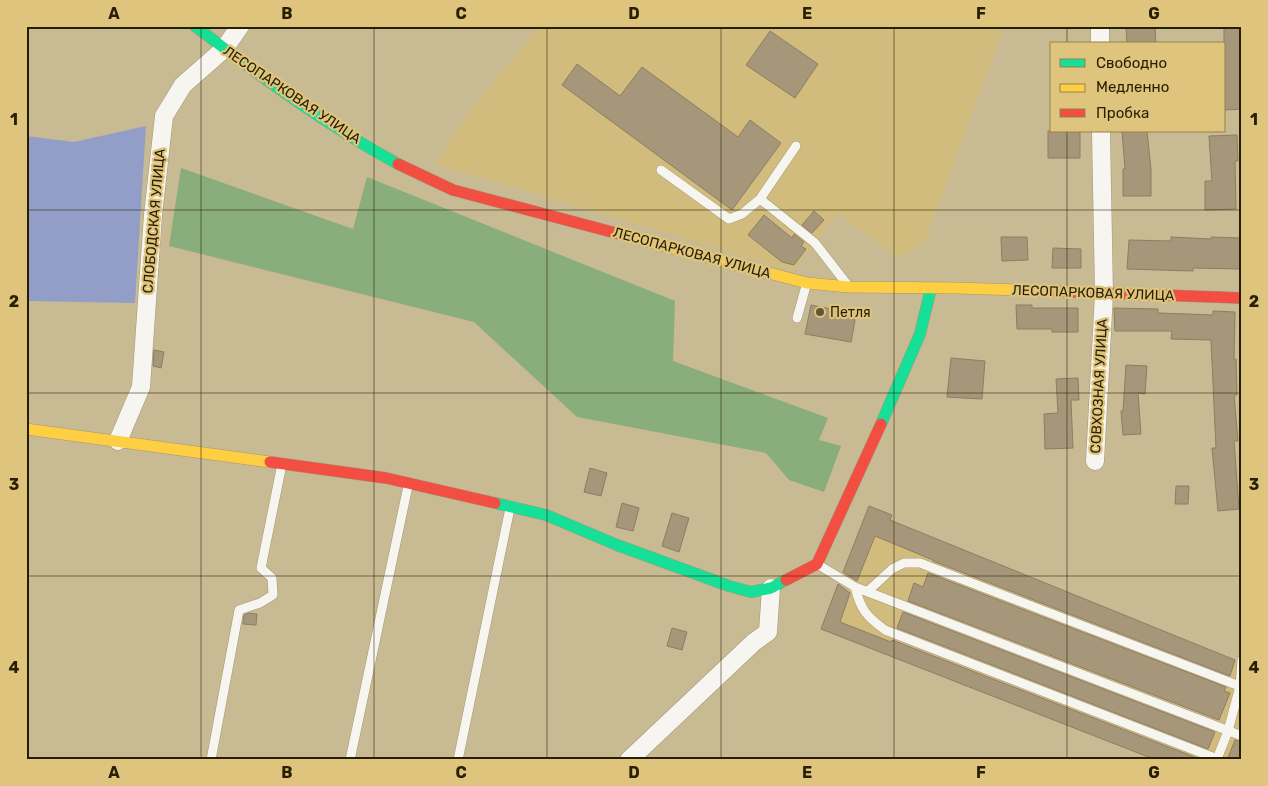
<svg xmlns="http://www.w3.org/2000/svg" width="1268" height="786" viewBox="0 0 1268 786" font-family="Rubik,sans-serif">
  <rect width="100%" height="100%" fill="#c8ba93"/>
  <path fill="#d1bc7e" d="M 539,26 L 1005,26 L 924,243 L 898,258 L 838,213 L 793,271 L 435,164 L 468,113 Z
    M 869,506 L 890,521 L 1242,663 L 1242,760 L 1156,760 L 821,629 Z"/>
  <path fill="#8aad7c" d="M 181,168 L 353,229 L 367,177 L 675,301 L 673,361 L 828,418 L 819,440 L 841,446 L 824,492 L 789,480 L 766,453 L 577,417 L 474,322 L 169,246 Z"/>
  <path fill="#929ec7" d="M 146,126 L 135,303 L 26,301 L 26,136 L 74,142 Z"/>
  <path fill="#a6977a" stroke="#8c7e60" d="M 1126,26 L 1155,26 L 1156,44 L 1127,44 Z
    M 1224,26 L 1240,26 L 1242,109 L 1224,110 Z
    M 770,31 L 818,64 L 795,98 L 746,65 Z
    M 577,64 L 620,96 L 642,67 L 738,137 L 750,120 L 781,143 L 732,210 L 562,85 Z
    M 1048,131 L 1080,131 L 1080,158 L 1048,158 Z
    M 1122,131 L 1147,131 L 1151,169 L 1151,196 L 1123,196 L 1123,169 L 1125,169 Z
    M 1237,135 L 1238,161 L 1235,161 L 1236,209 L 1205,210 L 1205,181 L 1212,181 L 1209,136 Z
    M 814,211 L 824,220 L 812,233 L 802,225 Z
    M 764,215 L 792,238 L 794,234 L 804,242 L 801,246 L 806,249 L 794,265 L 782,262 L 748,235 Z
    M 1001,237 L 1027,237 L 1028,260 L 1002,261 Z
    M 1171,237 L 1211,239 L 1211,237 L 1241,238 L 1240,269 L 1193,268 L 1193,271 L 1127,269 L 1129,240 L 1171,241 Z
    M 1053,248 L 1081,249 L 1081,268 L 1052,268 Z
    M 811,305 L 856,314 L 851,342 L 805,334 Z
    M 1016,305 L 1032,305 L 1032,308 L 1078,308 L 1078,332 L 1052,332 L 1052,329 L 1017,329 Z
    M 1114,308 L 1158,309 L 1158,313 L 1213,315 L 1213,311 L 1235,312 L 1234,360 L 1236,359 L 1237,395 L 1234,395 L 1238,441 L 1234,441 L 1239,509 L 1218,511 L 1212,448 L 1216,448 L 1211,340 L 1171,339 L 1172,331 L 1115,331 Z
    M 154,350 L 164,352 L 161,368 L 153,366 Z
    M 951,358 L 985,361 L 982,399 L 947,397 Z
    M 1126,365 L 1147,366 L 1145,394 L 1138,393 L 1141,434 L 1123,435 L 1121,411 L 1123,411 Z
    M 1078,378 L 1079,400 L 1071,400 L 1073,448 L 1045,449 L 1044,414 L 1058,413 L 1056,379 Z
    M 590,468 L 607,473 L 601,496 L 584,492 Z
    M 1176,486 L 1189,486 L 1188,504 L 1175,504 Z
    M 622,503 L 639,508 L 633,531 L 616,527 Z
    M 869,506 L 892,515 L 890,520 L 1235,660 L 1230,676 L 933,561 L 933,560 L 875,536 L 857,581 L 843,572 Z
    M 672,513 L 689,518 L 679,552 L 662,546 Z
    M 928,573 L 1226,687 L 1224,691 L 1230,693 L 1219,720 L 908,601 L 914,583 L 923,587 Z
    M 838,584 L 850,593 L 840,622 L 891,642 L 892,640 L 1202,760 L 1156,760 L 821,629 Z
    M 903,612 L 1215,732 L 1208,749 L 897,628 Z
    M 249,613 L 257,614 L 256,625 L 243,624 L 244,615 Z
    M 672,628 L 687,632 L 682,650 L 667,646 Z
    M 1235,740 L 1242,742 L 1242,760 L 1227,760 Z"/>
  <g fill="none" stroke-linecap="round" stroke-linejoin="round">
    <g stroke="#a29778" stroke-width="10">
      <path id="lane" d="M 796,146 L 760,199 L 815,243 L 846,283
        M 661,170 L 729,219 L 742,214 L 760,199
        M 797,318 L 806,286
        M 817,564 L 855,587 C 861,610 866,616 885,630 L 1220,760
        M 855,587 L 1242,736
        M 867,592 L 892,569 L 904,563 L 920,563 L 1242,687
        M 1217,759 L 1228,731 L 1240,686 L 1242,660
        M 211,760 L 239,610 L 260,603 L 273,595 L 272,578 L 261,568 L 282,464
        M 350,760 L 408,486
        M 458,760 L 510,508"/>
    </g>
    <g stroke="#a29778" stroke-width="19">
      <path id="street" d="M 1100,26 L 1100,44
        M 118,441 L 141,387 L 153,215 L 164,116 L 183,85 L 224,49 L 240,26
        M 1095,461 L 1104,294 L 1101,131
        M 629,760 L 754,642 L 768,632 L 771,588"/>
    </g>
    <g stroke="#a29778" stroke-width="12">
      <path id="fast" d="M 195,26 C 260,76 326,125 398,164
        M 881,424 L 920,334 L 931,288
        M 495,503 L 546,515 L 617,545 L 729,586 L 751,592 L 771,588 L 786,580"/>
    </g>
    <g stroke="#a29778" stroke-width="12">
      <path id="slow" d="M 627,236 L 807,283 L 849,287 L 957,288 L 1051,291
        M 26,429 L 270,462"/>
    </g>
    <g stroke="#a29778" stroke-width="12">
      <path id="jam" d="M 398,164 L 453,190 L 627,236
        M 1051,291 L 1242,298
        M 270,462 L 386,478 L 495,503
        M 786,580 L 817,564 L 881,424"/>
    </g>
    <use href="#lane" stroke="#f7f5ef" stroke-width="9"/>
    <use href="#street" stroke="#f7f5ef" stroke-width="18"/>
    <use href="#fast" stroke="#16e098" stroke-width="11"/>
    <use href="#slow" stroke="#ffcf43" stroke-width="11"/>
    <use href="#jam" stroke="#f24e42" stroke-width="11"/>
  </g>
  <path fill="none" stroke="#281e02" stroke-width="1" stroke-opacity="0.55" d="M 201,26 L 201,760M 374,26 L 374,760M 547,26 L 547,760M 721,26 L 721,760M 894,26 L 894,760M 1067,26 L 1067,44M 1067,131 L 1067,760M 26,210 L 1242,210M 26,393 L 1242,393M 26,576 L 1242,576"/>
  <circle fill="#605535" stroke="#dec47d" stroke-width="2" cx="820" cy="312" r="5"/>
  <g text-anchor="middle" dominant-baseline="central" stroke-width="4.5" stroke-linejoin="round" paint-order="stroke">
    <g font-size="14" fill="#281e02" stroke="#dec47d">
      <text transform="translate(292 95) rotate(34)">ЛЕСОПАРКОВАЯ УЛИЦА</text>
      <text transform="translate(154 221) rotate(-85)">СЛОБОДСКАЯ УЛИЦА</text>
      <text transform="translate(692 253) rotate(15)">ЛЕСОПАРКОВАЯ УЛИЦА</text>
      <text transform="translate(1093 293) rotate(2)">ЛЕСОПАРКОВАЯ УЛИЦА</text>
      <text transform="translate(1099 386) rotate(-87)">СОВХОЗНАЯ УЛИЦА</text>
    </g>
    <g font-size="14" fill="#281e02" stroke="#dec47d" text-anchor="start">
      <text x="830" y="312">Петля</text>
    </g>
  </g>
  <rect width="1268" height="786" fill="none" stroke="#dec47d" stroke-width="55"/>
  <rect x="1050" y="42" width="175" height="90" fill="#dec47d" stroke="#95824c"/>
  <rect x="1060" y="59" width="25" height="8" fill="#16e098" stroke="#95824c"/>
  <text x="1096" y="68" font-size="15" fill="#281e02">Свободно</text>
  <rect x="1060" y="84" width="25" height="8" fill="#ffcf43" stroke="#95824c"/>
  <text x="1096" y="92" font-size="15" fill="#281e02">Медленно</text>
  <rect x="1060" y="109" width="25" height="8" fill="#f24e42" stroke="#95824c"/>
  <text x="1096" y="118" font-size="15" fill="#281e02">Пробка</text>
  <rect x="28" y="28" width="1212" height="730" fill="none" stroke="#281e02" stroke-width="2"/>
  <g font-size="16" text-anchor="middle" font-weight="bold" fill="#281e02">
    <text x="114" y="19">A</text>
    <text x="287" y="19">B</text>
    <text x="461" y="19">C</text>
    <text x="634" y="19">D</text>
    <text x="807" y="19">E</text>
    <text x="981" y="19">F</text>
    <text x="1154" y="19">G</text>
    <text x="14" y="125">1</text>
    <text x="1254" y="125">1</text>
    <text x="14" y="307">2</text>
    <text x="1254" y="307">2</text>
    <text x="14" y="490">3</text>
    <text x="1254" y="490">3</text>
    <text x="14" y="673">4</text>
    <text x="1254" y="673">4</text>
    <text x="114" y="778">A</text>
    <text x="287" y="778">B</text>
    <text x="461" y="778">C</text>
    <text x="634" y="778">D</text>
    <text x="807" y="778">E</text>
    <text x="981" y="778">F</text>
    <text x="1154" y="778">G</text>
  </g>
</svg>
